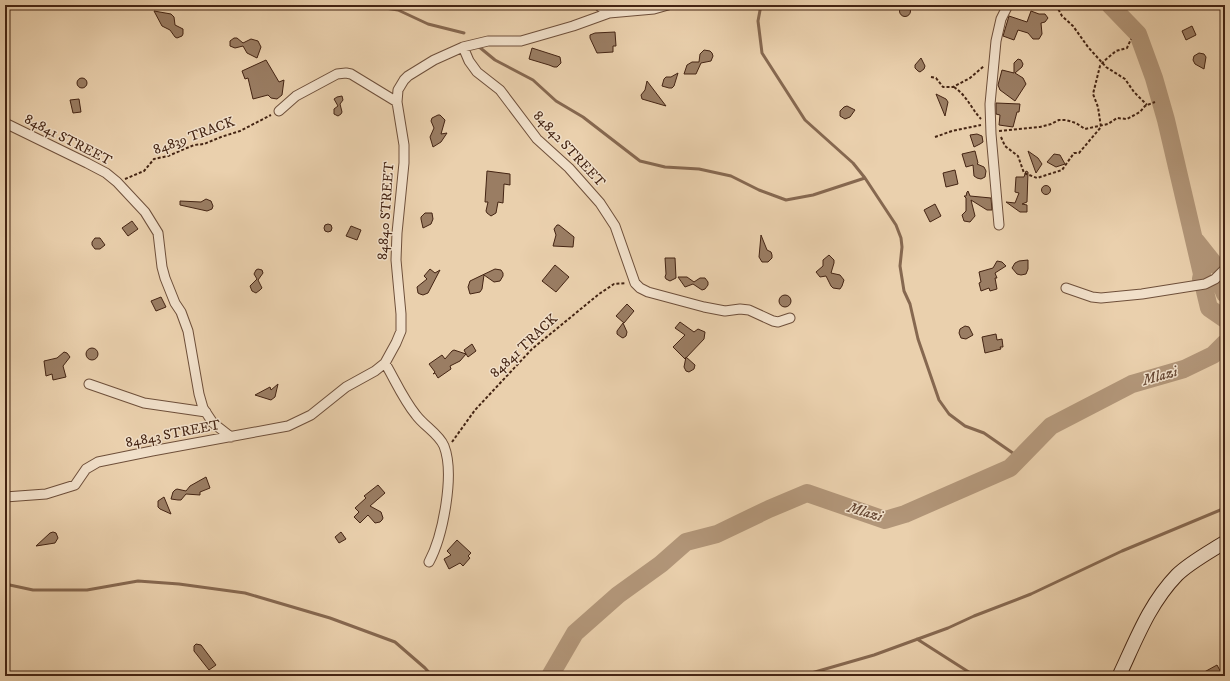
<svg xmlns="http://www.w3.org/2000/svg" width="1230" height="681" viewBox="0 0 1230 681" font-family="'IM FELL DW Pica',serif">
  <rect width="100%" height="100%" fill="#ead0ad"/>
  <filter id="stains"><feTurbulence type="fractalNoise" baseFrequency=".005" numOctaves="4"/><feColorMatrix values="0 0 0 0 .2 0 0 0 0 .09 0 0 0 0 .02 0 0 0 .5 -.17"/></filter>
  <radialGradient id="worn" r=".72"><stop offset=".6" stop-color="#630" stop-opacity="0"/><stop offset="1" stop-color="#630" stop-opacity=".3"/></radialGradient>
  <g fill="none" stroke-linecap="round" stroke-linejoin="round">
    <path stroke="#866850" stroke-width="3" d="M 366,5 L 398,10 L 428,24 L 464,33
      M 761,5 L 758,21 L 762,53 L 805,120 L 853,163 L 865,178 L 896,225 L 901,238 L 902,247 L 900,266 L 904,291 L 910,304 L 918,339 L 939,400 L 949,414 L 965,426 L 984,433 L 1020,458
      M 478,46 L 495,60 L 533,80 L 556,101 L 583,117 L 640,161 L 665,167 L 699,169 L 731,176 L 759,190 L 786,200 L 813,195 L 865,178
      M 5,584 L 33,590 L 87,590 L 138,581 L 179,584 L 245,593 L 330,618 L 395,642 L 425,668 L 432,676
      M 917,639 L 975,676
      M 801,676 L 874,655 L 948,628 L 974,616 L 1031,594 L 1122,551 L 1225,508"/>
    <path stroke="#b29679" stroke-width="18" d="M 1110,5 L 1138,34 L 1154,78 L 1166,120 L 1202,274 L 1201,279
      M 1196,241 L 1215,265
      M 1220,282 L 1225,294
      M 1204,287 L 1209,308 L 1225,319
      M 550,676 L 575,633 L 618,595 L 661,564 L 686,542 L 717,534 L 769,509 L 807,493 L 885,520 L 905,514 L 1010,468 L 1051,426 L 1132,384 L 1184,369 L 1213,355 L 1225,343"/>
  </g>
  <path fill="#9a7d63" stroke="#442413" d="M899.5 11a5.5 5.5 0 1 1 11 0a5.5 5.5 0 1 1-11 0Z
    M 154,11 L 171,14 L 174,17 L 175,25 L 183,29 L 183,34 L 182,36 L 177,38 L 175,37 L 170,30 L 162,26 Z
    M 1031,11 L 1039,14 L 1045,14 L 1048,18 L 1045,22 L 1041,23 L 1042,34 L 1039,39 L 1033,39 L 1028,33 L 1018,30 L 1014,40 L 1003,36 L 1009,16 L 1027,22 Z
    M 1192,26 L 1196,35 L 1186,40 L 1182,31 Z
    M 615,32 L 616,46 L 613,46 L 613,52 L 597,53 L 590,38 L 590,35 L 595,33 Z
    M 234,38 L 237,38 L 243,43 L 251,39 L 258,41 L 261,47 L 257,58 L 247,53 L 243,46 L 235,48 L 230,46 L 230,41 Z
    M 532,48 L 560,57 L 561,63 L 557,67 L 554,67 L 549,65 L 529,59 Z
    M 704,50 L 710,51 L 712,53 L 713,56 L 711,61 L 701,63 L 696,74 L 684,74 L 687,65 L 692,62 L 699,62 L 700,54 Z
    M 1199,53 L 1204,54 L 1206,57 L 1204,69 L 1195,64 L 1193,60 L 1194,56 Z
    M 921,58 L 925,66 L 924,69 L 920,72 L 918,71 L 915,68 L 915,65 Z
    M 1018,59 L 1021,60 L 1023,64 L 1022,67 L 1015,73 L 1023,78 L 1026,84 L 1015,101 L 1000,90 L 998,85 L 1002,70 L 1014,73 L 1014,63 Z
    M 266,60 L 279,82 L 284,80 L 282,95 L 277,99 L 271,98 L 268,95 L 253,99 L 248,78 L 245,79 L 242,71 Z
    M 678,73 L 674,86 L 672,88 L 669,88 L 662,86 L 664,79 L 666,77 L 671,77 Z
    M77 83a5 5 0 1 1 10 0a5 5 0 1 1-10 0Z
    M 647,81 L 666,106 L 642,99 L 641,95 L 645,90 Z
    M 936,94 L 946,99 L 948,102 L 945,116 Z
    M 342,96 L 343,100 L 340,104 L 342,112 L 341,114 L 338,116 L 334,114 L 334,109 L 338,106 L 334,99 L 337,97 Z
    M 79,99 L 81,112 L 73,113 L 70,100 Z
    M 996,103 L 1020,104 L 1019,112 L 1017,112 L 1013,127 L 999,125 L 1000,115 L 996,114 Z
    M 847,106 L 855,110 L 850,117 L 845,119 L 840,116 L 840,111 L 844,107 Z
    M 438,115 L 440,115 L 445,120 L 441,134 L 447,133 L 441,142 L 433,147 L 430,137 L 434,128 L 431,121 L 432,118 Z
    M 977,134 L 982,136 L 983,142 L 980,144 L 974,147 L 970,135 Z
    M 975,151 L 978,163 L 977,164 L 984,167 L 986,171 L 985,177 L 981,179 L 977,178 L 974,176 L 973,165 L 966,167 L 962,154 Z
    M 1028,151 L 1038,158 L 1042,164 L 1036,173 Z
    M 1054,154 L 1060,155 L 1065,164 L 1056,167 L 1047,162 Z
    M 955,170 L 958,184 L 946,187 L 943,173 Z
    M 487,171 L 510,174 L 510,185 L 504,184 L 503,203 L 498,202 L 496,213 L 491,216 L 487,213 L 486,211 L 488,202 L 485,202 Z
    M 1026,171 L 1028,172 L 1027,202 L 1022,204 L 1027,205 L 1027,212 L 1020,212 L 1006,202 L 1015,203 L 1019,193 L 1015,192 L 1016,177 L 1024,177 Z
    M1041.5 190a4.5 4.5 0 1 1 9 0a4.5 4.5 0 1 1-9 0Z
    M 968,191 L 970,196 L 991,198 L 992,210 L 987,210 L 971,200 L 975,216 L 970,222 L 964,221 L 962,215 L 966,211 L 966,198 L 964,196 L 966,196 L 967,192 Z
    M 206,199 L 211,201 L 213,206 L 212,209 L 207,211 L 180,205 L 180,201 L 201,202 Z
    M 935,204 L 941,216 L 930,222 L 924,210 Z
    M 425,213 L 432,213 L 433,219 L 431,224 L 423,228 L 421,219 L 421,217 Z
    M 132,221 L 138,229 L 128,236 L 122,228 Z
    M324 228a4 4 0 1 1 8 0a4 4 0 1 1-8 0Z
    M 557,225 L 559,225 L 574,237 L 573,247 L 553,246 L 556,235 L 554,229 Z
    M 351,226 L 361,230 L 357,240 L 346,236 Z
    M 761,235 L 767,250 L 771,252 L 772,255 L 772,258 L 768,262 L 762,262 L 759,257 Z
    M 95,238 L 100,238 L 105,245 L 100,249 L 95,249 L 92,245 L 92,242 Z
    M 829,255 L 834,260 L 834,263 L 831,273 L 840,275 L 844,280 L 842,286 L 840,289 L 833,288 L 831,286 L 826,276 L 820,277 L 816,272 L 823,266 L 823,260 Z
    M 665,258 L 675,258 L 676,278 L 670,281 L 666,279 L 665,277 L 666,274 Z
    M 1028,260 L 1028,269 L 1026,274 L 1021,275 L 1017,274 L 1012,268 L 1015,263 L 1019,261 Z
    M 997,261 L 1002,262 L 1006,266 L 995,273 L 997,278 L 995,278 L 997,289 L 990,291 L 989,288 L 981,291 L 979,283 L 981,282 L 979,272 L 993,268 Z
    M 555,265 L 569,277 L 556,292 L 542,281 Z
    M 258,269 L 262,270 L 263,273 L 258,280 L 262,288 L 260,290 L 256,293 L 252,291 L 250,286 L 257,279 L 254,274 L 256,270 Z
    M 430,269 L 435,273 L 440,270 L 428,293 L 423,295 L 420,294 L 418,293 L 417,287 L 427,279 L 424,276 Z
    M 495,269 L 501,270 L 503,273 L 503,276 L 500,281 L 494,282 L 484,275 L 482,289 L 480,292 L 470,294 L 468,287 L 470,281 Z
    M 678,277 L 687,277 L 694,282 L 700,278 L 705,278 L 708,282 L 708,285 L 705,289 L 702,290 L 693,284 L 685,287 Z
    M779 301a6 6 0 1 1 12 0a6 6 0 1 1-12 0Z
    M 161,297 L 166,307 L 156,311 L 151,301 Z
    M 627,304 L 634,311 L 624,323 L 616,316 Z
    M 680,322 L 694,332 L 698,329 L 705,332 L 704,339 L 685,359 L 673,347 L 685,335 L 675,328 Z
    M 623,323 L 627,332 L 626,336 L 623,338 L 621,337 L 617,334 L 617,331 Z
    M 965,326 L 969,327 L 973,335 L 966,339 L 961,338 L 959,333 L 960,329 Z
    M 996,334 L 997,340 L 1002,339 L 1003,347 L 1000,347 L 1001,349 L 985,353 L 982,337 Z
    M 472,344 L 476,351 L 468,357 L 466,354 L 460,361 L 450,366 L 451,369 L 438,378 L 435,373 L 433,374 L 435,372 L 429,364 L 442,355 L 445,359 L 452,351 L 454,350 L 466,354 L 464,350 Z
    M86 354a6 6 0 1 1 12 0a6 6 0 1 1-12 0Z
    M 64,352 L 67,353 L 70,357 L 63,366 L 66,377 L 53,380 L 52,374 L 46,376 L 44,361 L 57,358 Z
    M 686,357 L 695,365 L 694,369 L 689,372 L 686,371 L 684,367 Z
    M 278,384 L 275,397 L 271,400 L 255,395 L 270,387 L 271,390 Z
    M 206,477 L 210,488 L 200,492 L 200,495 L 186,494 L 181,500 L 178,500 L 171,499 L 173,492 L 175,490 L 177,489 L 186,491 L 190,486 Z
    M 378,485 L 385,493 L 370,506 L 381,512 L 383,518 L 382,520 L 380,522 L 375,523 L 368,515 L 360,523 L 354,517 L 359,512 L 355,508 L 366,498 L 364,496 Z
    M 164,497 L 171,514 L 160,509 L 158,507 L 158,501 Z
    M 53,532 L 56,533 L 58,538 L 55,543 L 36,546 L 50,533 Z
    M 341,532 L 346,539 L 339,543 L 335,537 Z
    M 457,540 L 471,553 L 468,556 L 470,558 L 463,566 L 460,563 L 449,569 L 444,559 L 451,555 L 447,551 Z
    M 196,644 L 201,645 L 216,665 L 209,670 L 194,651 L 194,646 Z
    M 1217,665 L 1223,676 L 1197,676 Z"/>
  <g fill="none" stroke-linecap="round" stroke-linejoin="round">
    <g stroke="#6e4f3a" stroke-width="11">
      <path id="street" d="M 598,5 L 609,13 L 654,9 L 668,5
        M 463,47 L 469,61 L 477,72 L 500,90 L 537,139 L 569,168 L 600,203 L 615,226 L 635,283 L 640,288 L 648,292 L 704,307 L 725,311 L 740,309 L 749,310 L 773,321 L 778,322 L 790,318
        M 279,111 L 296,96 L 337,74 L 346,73 L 351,74 L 397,102
        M 5,123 L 87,163 L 106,173 L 117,182 L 145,212 L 158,233 L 162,267 L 165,278 L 175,303 L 181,312 L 188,331 L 199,394 L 203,408 L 213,423 L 231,437
        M 999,225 L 991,134 L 990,104 L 996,41 L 1001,19 L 1008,5
        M 1066,288 L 1092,297 L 1101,298 L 1142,294 L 1205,284 L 1215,279 L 1225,269
        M 385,363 C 395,380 403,399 416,415 C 424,426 439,434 444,446 C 455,474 443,536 429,562
        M 89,384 L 144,403 L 206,412
        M 5,497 L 46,494 L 75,485 L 86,469 L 98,462 L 152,451 L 288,426 L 311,415 L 346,387 L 375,371 L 385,363 L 396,343 L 401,331 L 401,314 L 396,260 L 397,233 L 404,163 L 404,145 L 397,102 L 398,90 L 404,80 L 408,76 L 434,60 L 463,47 L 488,41 L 521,41 L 573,26 L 609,13"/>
    </g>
    <g stroke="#442413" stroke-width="15">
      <path id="secondary" d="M 1119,676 C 1136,640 1149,604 1177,575 C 1189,563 1211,551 1225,542"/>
    </g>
    <path stroke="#442413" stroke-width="2" stroke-dasharray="3 2" stroke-linecap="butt" d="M 988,5 L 997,7
      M 1056,5 L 1062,16 L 1073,26 L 1088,47 L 1106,67 L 1125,79 L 1134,92 L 1147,105
      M 931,77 L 936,78 L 943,87 L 953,87 L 970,78 L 984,66
      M 954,87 C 968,97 970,107 981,119
      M 999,131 L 1040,127 L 1051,124 L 1059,120 L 1066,120 L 1076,123 L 1085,129 L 1108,124 L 1117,118 L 1127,119 L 1140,112 L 1145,106 L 1155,102
      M 935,137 L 952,131 L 981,125
      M 1001,137 L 1005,146 L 1018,156 L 1024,173 L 1037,178 L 1062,170 L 1074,153 L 1079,153 L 1101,127 L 1098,107 L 1093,94 L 1100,66 L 1104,61 L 1116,51 L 1127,48 L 1131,39
      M 125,179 L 144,171 L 154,159 L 168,156 L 194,145 L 204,144 L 221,137 L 240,131 L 271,115
      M 452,442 L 475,410 L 532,349 L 599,294 L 614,284 L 626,283"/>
    <use href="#street" stroke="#f1e0ca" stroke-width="9"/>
    <use href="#secondary" stroke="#f1e0ca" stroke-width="13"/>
  </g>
  <g text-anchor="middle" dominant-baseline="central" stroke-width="3" stroke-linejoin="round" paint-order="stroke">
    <g font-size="14" fill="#442413" stroke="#f1e0ca">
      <text transform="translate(194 136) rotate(-20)">84839 TRACK</text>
      <text transform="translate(68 140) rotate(27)">84841 STREET</text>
      <text transform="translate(569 149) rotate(47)">84842 STREET</text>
      <text transform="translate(386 211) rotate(-86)">84840 STREET</text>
      <text transform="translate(524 346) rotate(-43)">84841 TRACK</text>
      <text transform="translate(173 434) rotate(-11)">84843 STREET</text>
    </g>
    <g font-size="15" font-style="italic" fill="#654632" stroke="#f1e0ca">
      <text transform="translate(1160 376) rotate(-16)">Mlazi</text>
      <text transform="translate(865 512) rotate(16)">Mlazi</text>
    </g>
  </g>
  <rect width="1230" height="681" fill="none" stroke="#ead0ad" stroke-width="20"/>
  <rect x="6" y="6" width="1218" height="669" fill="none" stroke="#442413" stroke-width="2"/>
  <rect x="10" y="10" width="1210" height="661" fill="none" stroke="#442413"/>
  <rect width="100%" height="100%" filter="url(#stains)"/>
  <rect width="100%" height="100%" fill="url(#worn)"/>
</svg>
